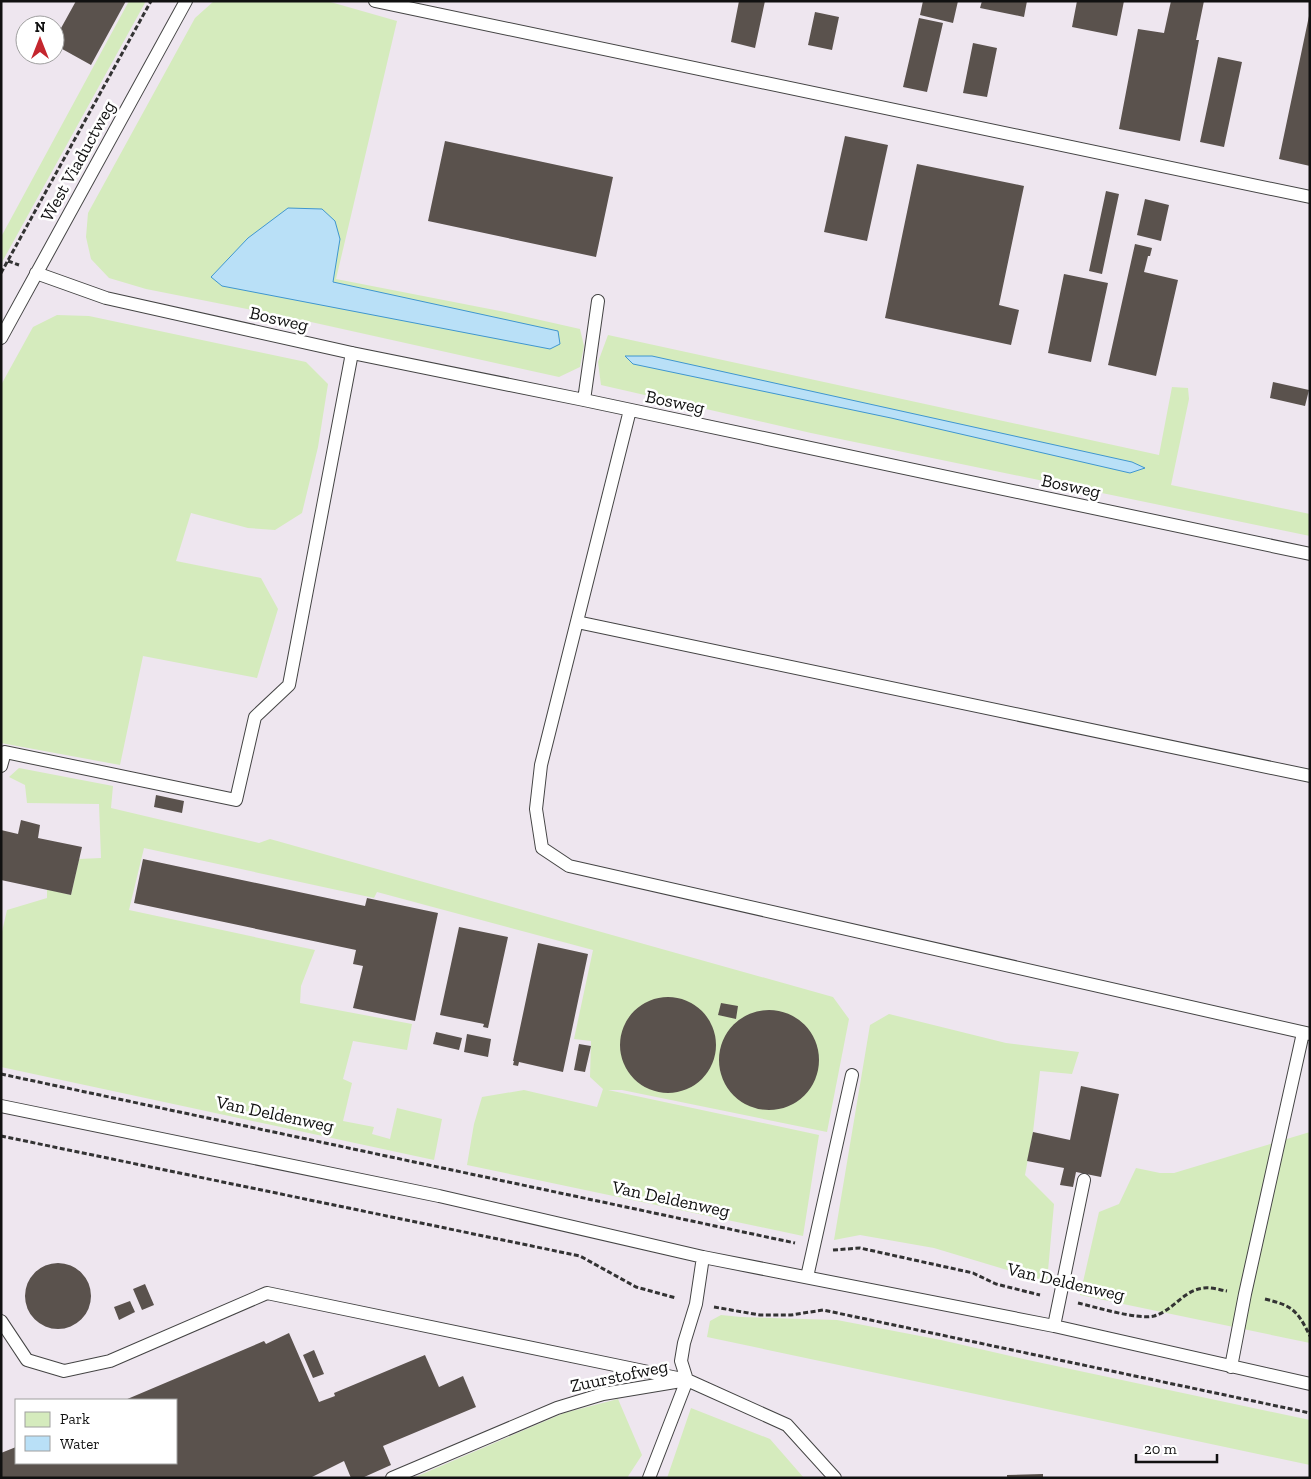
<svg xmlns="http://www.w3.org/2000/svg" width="1311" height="1479" viewBox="0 0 1311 1479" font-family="'Zilla Slab',serif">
  <rect width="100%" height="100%" fill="#fffdf5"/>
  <path fill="#eee6ef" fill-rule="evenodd" d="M 1,1 L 1310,1 L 1310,1478 L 1,1478 ZM 25,25 L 55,25 L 55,55 L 25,55 ZM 16,1400 L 176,1400 L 176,1463 L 16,1463 Z"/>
  <path fill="#d5ebbd" d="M 129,1 L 146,1 L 1,264 L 1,237 Z
    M 214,1 L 327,1 L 397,21 L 336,279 L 505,312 L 580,329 L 584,346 L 580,367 L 559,377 L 302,320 L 146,289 L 109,278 L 91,259 L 86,237 L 88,213 L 195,18 Z
    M 57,315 L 89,316 L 306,362 L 328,384 L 318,447 L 302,513 L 275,530 L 248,528 L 191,513 L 176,561 L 261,578 L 278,609 L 257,678 L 143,656 L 120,765 L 1,743 L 1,385 L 33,327 Z
    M 608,335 L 1159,455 L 1172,387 L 1188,388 L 1189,399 L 1171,485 L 1310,514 L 1310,536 L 811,433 L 601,385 L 598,362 Z
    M 19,768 L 113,786 L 111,808 L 259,843 L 270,839 L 833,997 L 849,1019 L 827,1132 L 622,1090 L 608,1090 L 819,1135 L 803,1236 L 467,1165 L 474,1124 L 482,1097 L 524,1090 L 597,1107 L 603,1089 L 590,1077 L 591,1041 L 574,1039 L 593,950 L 377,892 L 374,898 L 144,848 L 129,910 L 315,950 L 301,986 L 300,1003 L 412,1024 L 407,1050 L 353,1041 L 343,1079 L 352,1083 L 343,1121 L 374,1127 L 372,1134 L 390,1139 L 397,1108 L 442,1119 L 434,1160 L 1,1067 L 1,936 L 7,910 L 47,898 L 47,889 L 71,895 L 79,859 L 101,858 L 99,804 L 27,803 L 25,785 L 9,777 Z
    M 889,1014 L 1006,1043 L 1079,1052 L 1072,1074 L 1040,1071 L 1033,1132 L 1025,1175 L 1054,1204 L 1047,1282 L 934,1248 L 860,1235 L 834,1240 L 870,1025 Z
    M 1310,1132 L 1310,1343 L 1080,1295 L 1099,1212 L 1119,1204 L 1136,1168 L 1160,1173 L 1174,1173 Z
    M 721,1315 L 741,1317 L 837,1320 L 941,1340 L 1028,1360 L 1310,1420 L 1310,1465 L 707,1337 L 710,1321 Z
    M 618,1399 L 642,1455 L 627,1478 L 413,1478 L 564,1413 Z
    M 691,1408 L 770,1439 L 804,1478 L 667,1478 Z"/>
  <path fill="#b9e0f7" stroke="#3f96cf" d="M 288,208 L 322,209 L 335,221 L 340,239 L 333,282 L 558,331 L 560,344 L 550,349 L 222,286 L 211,277 L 248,238 Z
    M 625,356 L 652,356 L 1132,462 L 1145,468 L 1130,473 L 891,418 L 633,364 Z"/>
  <path fill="#5a524d" d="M 76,1 L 126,1 L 91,65 L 55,45 L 55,39 Z
    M 739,1 L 765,1 L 755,48 L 731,42 Z
    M 923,1 L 958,1 L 953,23 L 920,15 Z
    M 982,1 L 1027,1 L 1024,17 L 980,8 Z
    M 1077,1 L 1124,1 L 1117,36 L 1072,27 Z
    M 1171,1 L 1204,1 L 1196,40 L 1199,40 L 1180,141 L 1119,129 L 1138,29 L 1164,33 Z
    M 815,12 L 839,17 L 832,50 L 808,45 Z
    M 1309,16 L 1310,16 L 1310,166 L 1279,159 Z
    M 919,18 L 943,23 L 927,92 L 903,87 Z
    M 973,43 L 997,48 L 987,97 L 963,93 Z
    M 1218,57 L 1242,62 L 1224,147 L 1200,142 Z
    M 845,136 L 888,145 L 867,241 L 824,232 Z
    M 445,141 L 613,177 L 596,257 L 428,221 Z
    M 917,164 L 1024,186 L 999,305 L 1019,310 L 1011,345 L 885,318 Z
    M 1106,191 L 1119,194 L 1102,274 L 1089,271 Z
    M 1145,199 L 1169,205 L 1161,241 L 1137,235 Z
    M 1135,244 L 1152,248 L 1150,256 L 1148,256 L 1144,272 L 1178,280 L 1156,376 L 1108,365 Z
    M 1064,274 L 1108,283 L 1091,362 L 1048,353 Z
    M 1273,382 L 1309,390 L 1305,406 L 1270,398 Z
    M 156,795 L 184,801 L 182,813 L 154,807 Z
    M 21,820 L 40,825 L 38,838 L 82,847 L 71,895 L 1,880 L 1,830 L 18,834 Z
    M 143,859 L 365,906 L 367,898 L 438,913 L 415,1021 L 353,1008 L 363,966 L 353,964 L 356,950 L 134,903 Z
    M 459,927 L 508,937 L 488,1028 L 483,1027 L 484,1024 L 440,1015 Z
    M 538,943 L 588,954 L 563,1072 L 519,1062 L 518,1066 L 513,1065 L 514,1061 L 513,1061 Z
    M620 1045a48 48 0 1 1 96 0a48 48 0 1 1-96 0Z
    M 721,1003 L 738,1006 L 736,1019 L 718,1015 Z
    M719 1060a50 50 0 1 1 100 0a50 50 0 1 1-100 0Z
    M 436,1032 L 462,1038 L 459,1050 L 433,1044 Z
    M 467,1034 L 491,1039 L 488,1057 L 464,1052 Z
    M 579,1044 L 591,1046 L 585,1072 L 574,1070 Z
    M 1081,1086 L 1119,1094 L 1101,1177 L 1076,1172 L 1073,1187 L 1060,1185 L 1064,1168 L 1027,1161 L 1033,1132 L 1070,1140 Z
    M25 1296a33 33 0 1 1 66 0a33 33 0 1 1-66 0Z
    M 145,1284 L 154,1305 L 142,1310 L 133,1289 Z
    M 130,1301 L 135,1312 L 119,1320 L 114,1307 Z
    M 289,1333 L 319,1402 L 335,1396 L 334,1393 L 425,1355 L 439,1387 L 463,1376 L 476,1407 L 383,1446 L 391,1465 L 362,1478 L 351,1478 L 344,1461 L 310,1478 L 1,1478 L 1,1453 L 16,1447 L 16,1463 L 176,1463 L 176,1400 L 125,1400 L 264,1341 L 266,1344 Z
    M 314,1350 L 324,1374 L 313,1378 L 303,1355 Z
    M 1043,1474 L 1043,1478 L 1007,1478 L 1007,1475 Z"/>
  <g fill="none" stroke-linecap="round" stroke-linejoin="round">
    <g stroke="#444" stroke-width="14">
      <path id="lane" d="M 375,1 L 1310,197
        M 36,273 L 106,298 L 352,353 L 584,400 L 1310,554
        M 1,338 L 186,1
        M 584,400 L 598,301
        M 630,410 L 541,765 L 536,809 L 542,848 L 569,866 L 1310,1034
        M 577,622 L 1310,776
        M 1,766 L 5,752 L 236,800 L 255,717 L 289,685 L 352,353
        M 1,1106 L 439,1196 L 703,1257 L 1054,1326 L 1310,1384
        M 807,1277 L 852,1075
        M 1,1321 L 27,1360 L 64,1371 L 110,1361 L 267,1293 L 687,1380
        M 1054,1326 L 1084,1180
        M 1231,1367 L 1245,1294 L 1303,1033
        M 392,1478 L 557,1408 L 603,1394 L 687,1380 L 787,1425 L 835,1478
        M 649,1478 L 687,1380 L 681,1361 L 684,1343 L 696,1304 L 703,1257"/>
    </g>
    <path stroke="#333" stroke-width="3" stroke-dasharray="5 2.5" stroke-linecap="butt" d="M 8,261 L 19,265
      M 1,273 L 151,1
      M 1,1074 L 795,1243
      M 1,1136 L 580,1256 L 636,1287 L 676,1298
      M 833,1250 L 860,1248 L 973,1273 L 996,1284 L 1040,1295
      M 1265,1299 C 1293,1306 1297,1310 1310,1336
      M 1078,1303 C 1096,1307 1137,1320 1154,1316 C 1173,1311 1183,1290 1204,1288 C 1211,1287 1220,1290 1227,1291
      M 714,1307 L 760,1315 L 791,1315 L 823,1310 L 1310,1413"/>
    <use href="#lane" stroke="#fff" stroke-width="12"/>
  </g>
  <g text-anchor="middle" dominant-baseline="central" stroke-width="5" stroke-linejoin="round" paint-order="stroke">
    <g font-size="18" fill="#111" stroke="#fff">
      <text transform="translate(78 161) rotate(-61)">West Viaductweg</text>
      <text transform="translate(279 319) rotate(13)">Bosweg</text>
      <text transform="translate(675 402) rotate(12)">Bosweg</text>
      <text transform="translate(1071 486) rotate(12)">Bosweg</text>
      <text transform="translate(275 1114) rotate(12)">Van Deldenweg</text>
      <text transform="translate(671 1199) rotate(12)">Van Deldenweg</text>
      <text transform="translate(1066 1282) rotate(13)">Van Deldenweg</text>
      <text transform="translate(619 1376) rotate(-12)">Zuurstofweg</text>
    </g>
  </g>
  <rect width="1311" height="1479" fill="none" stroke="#111111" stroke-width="5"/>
  <rect x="15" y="1399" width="162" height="65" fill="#ffffff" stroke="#a0a0a0"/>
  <rect x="25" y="1412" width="25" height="15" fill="#d5ebbd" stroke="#a0a0a0"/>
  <text x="60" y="1424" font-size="15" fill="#111111">Park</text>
  <rect x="25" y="1436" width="25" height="15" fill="#b9e0f7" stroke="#a0a0a0"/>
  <text x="60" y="1449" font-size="15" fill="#111111">Water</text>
  <g transform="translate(40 40)"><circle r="24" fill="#ffffff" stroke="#a0a0a0"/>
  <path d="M0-4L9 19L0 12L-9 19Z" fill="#c4262e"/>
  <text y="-8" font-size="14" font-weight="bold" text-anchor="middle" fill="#111111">N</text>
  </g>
  <path d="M1136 1454v8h81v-8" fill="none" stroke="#111111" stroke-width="2.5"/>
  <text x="1144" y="1454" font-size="15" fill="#111111" stroke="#ffffff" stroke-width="4" paint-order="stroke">20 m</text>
</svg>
